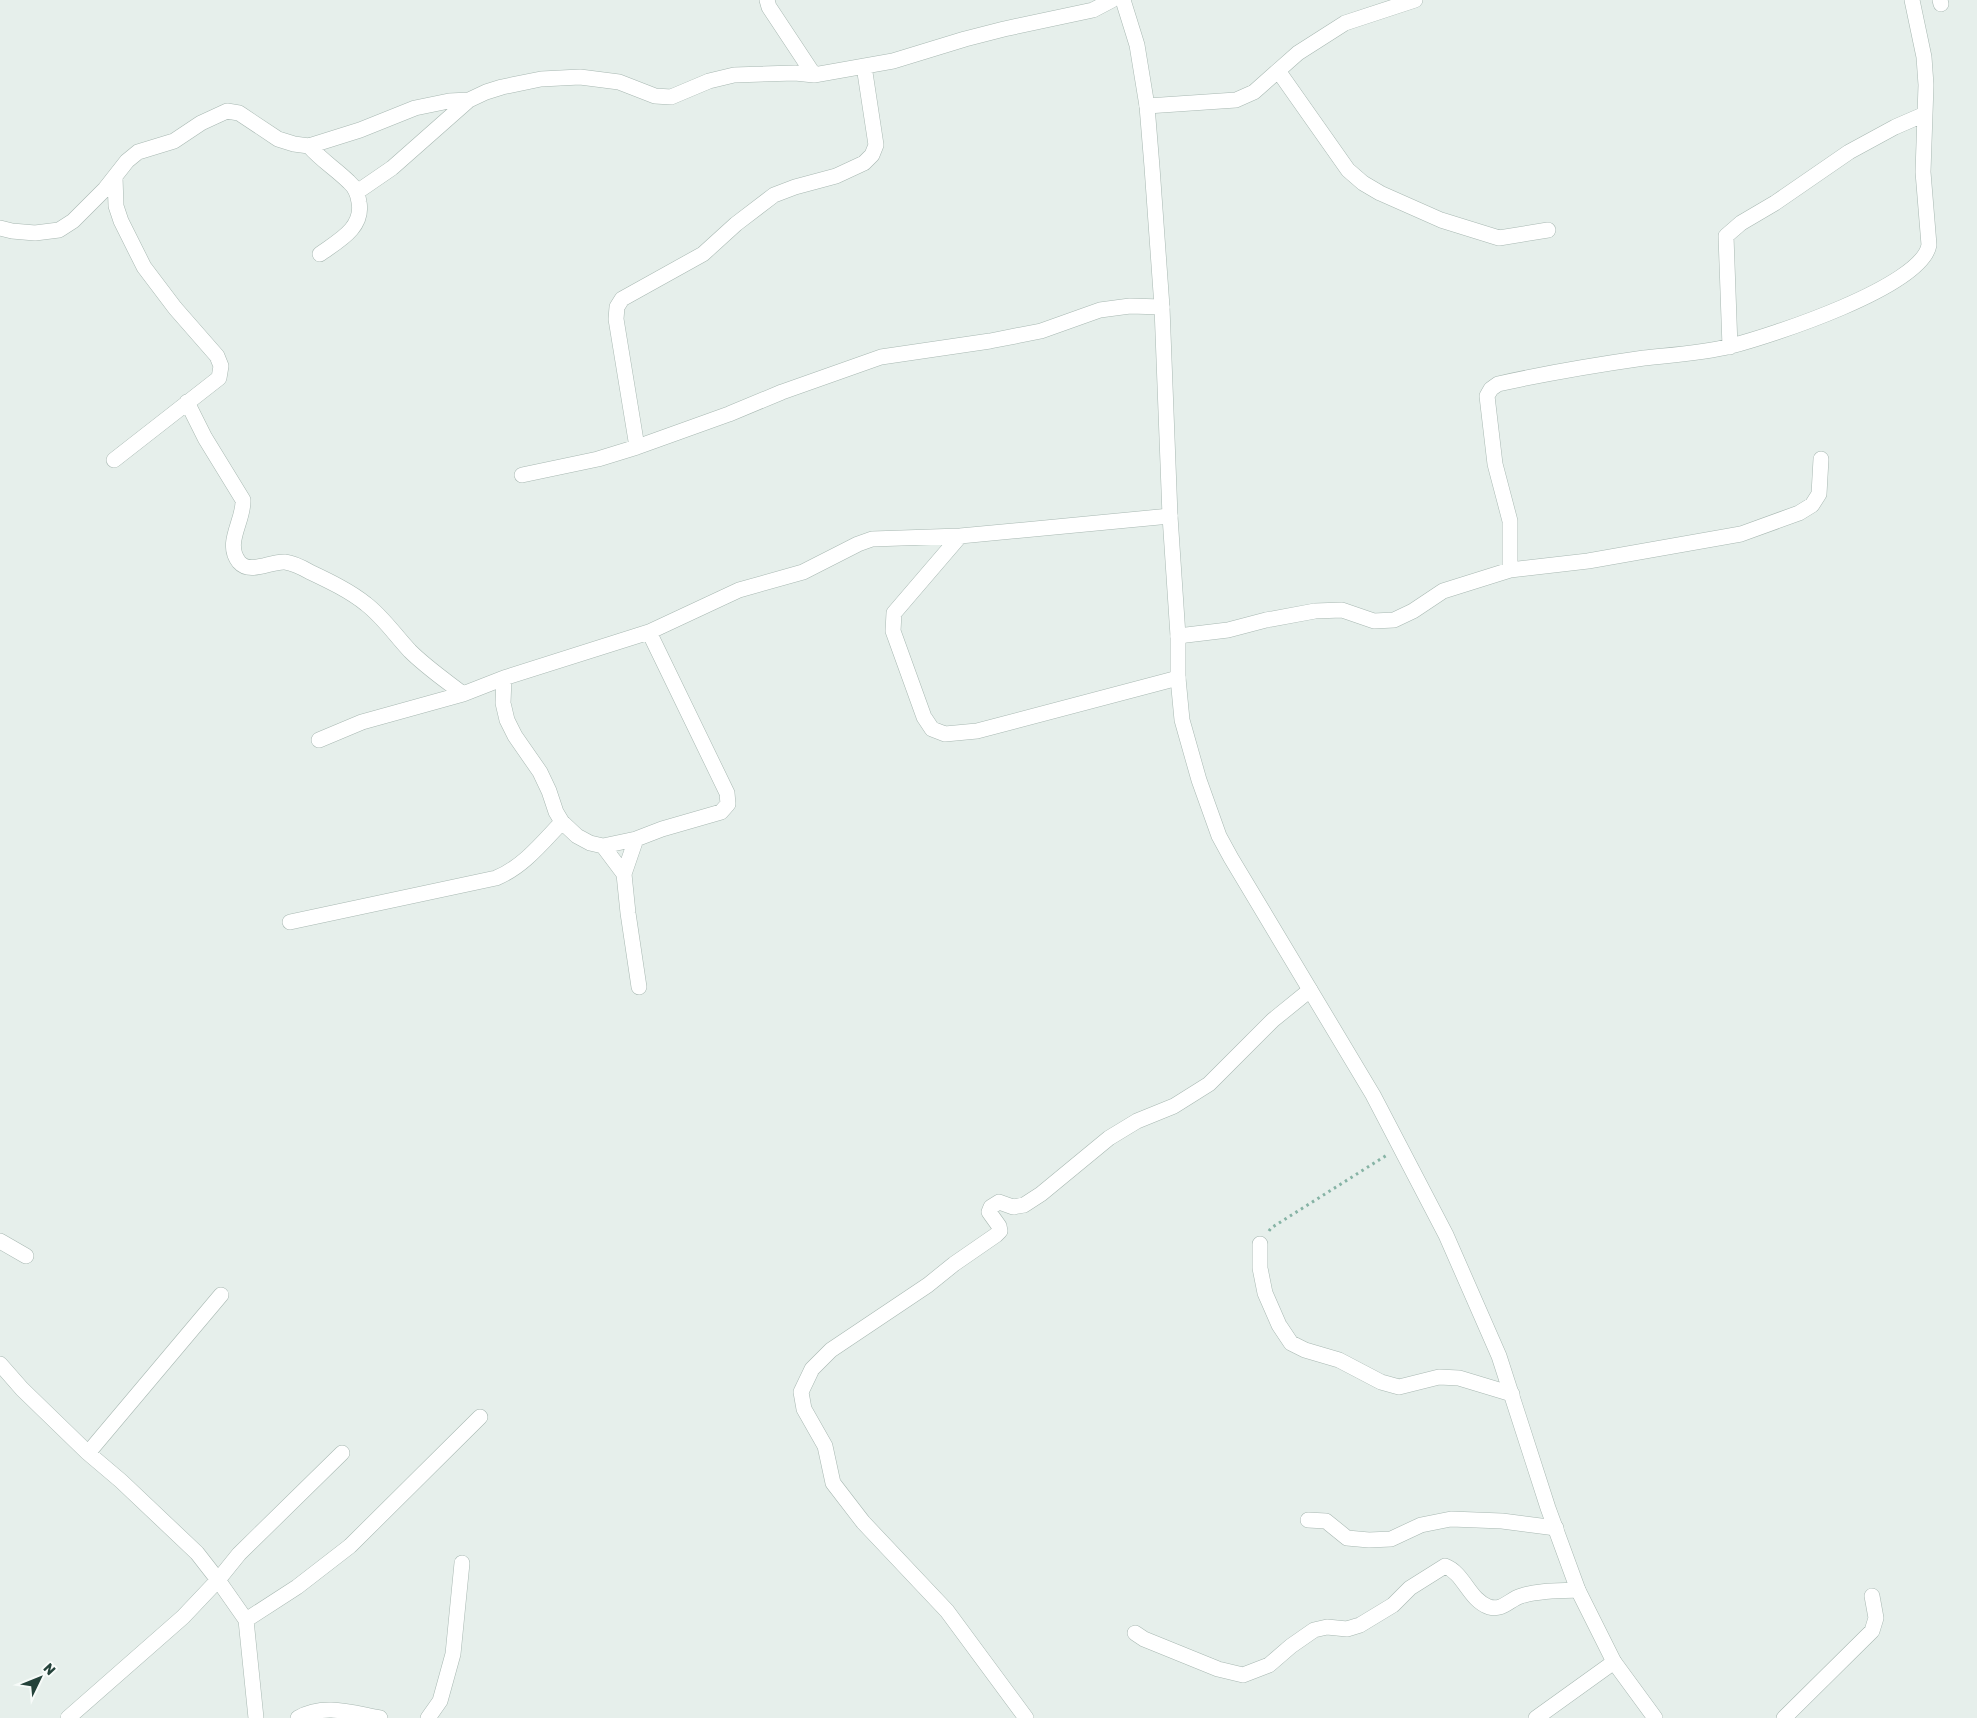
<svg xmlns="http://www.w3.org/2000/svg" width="1977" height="1718" viewBox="0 0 1977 1718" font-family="Rubik,sans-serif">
  <rect width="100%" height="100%" fill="#e6efeb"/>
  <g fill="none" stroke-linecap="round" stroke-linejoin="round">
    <g stroke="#a8b8b2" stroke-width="16">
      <path id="minor" d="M 767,0 L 769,7 L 814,75
        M 1940,0 L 1941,4
        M 1279,72 L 1348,170 L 1363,183 L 1380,193 L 1441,220 L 1499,238 L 1548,230
        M 1147,106 L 1236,100 L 1254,92 L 1298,53 L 1345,23 L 1415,0
        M 309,146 C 321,160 336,169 349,182 C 356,188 358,194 359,202 C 364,228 338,241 320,254
        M 357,192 L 392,168 L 469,100 L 486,92 L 502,87 L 541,79 L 580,77 L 619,82 L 655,96 L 671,97 L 709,81 L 734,75 L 795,73 L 814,75 L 893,61 L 965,39 L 1004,29 L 1093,10 L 1112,0
        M 0,228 L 12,231 L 35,233 L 59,230 L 73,221 L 105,189 L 127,161 L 138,152 L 174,141 L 201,123 L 227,111 L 239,113 L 278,139 L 294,144 L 309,146 L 360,130 L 415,108 L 449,101 L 469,100
        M 1730,347 L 1726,236 L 1741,223 L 1775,203 L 1849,152 L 1895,127 L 1925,114
        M 187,402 L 205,438 L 243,500 C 244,521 224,543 239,562 C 250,575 270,561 285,562 C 294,563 303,568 310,572 C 329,581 350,591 366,604 C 383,617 395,635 410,651 C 426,667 445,680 463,694
        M 637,447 L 616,319 L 617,307 L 622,299 L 703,254 L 736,224 L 774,195 L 795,187 L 836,176 L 864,163 L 872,155 L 876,145 L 864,66
        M 114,460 L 219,378 L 221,366 L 217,356 L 175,308 L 144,267 L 121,221 L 116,206 L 115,177
        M 522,475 L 598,459 L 637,447 L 729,414 L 782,392 L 881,357 L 990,341 L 1041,331 L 1100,310 L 1130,306 L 1162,307
        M 960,536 L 894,613 L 893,631 L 924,717 L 932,729 L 945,734 L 977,731 L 1178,678
        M 1510,570 L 1510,521 L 1495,464 L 1487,396 L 1491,389 L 1498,384 C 1547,373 1595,365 1644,358 C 1672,355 1704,353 1731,346 C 1770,336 1922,287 1929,245 L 1923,172 L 1926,85 L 1924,57 L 1912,0
        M 1178,636 L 1228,630 L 1266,620 L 1315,611 L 1342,610 L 1374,621 L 1394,620 L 1413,611 L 1443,591 L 1510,570 L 1588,561 L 1741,534 L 1799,513 L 1812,505 L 1819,494 L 1821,459
        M 504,678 L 503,703 L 507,720 L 515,736 L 540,772 L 549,791 L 556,812 L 562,822 L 577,836 L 590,843 L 603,846 L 636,839 L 662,829 L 721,812 L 728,804 L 727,793 L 649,632
        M 319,740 L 362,722 L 463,694 L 504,678 L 649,632 L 739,590 L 803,572 L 858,544 L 872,539 L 960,536 L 1170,516
        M 636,839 L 624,874 L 628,913 L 639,987
        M 603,846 L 624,874
        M 290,922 L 496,878 C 523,867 542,843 562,822
        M 0,1241 L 26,1256
        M 1260,1244 L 1260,1268 L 1265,1293 L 1279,1325 L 1291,1343 L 1305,1350 L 1339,1360 L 1381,1382 L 1399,1387 L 1439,1377 L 1459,1378 L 1512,1394
        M 0,1364 L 22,1389 L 88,1453 L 121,1481 L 197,1553 L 218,1580 L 246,1620 L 256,1718
        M 88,1453 L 221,1295
        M 1308,1520 L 1326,1521 L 1347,1538 L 1369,1540 L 1391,1539 L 1421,1525 L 1451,1519 L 1502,1521 L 1556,1528
        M 246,1620 L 297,1587 L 350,1546 L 480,1417
        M 1135,1633 L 1144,1639 L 1218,1669 L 1243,1675 L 1269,1665 L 1291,1646 L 1314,1630 L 1327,1627 L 1347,1629 L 1360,1625 L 1393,1605 L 1410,1588 L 1445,1566 C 1464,1573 1469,1600 1489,1607 C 1503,1611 1510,1599 1521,1596 C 1539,1590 1559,1591 1578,1590
        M 68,1718 L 183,1617 L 218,1580 L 239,1554 L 342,1453
        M 298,1718 C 324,1703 352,1713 380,1718
        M 428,1718 L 440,1701 L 453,1654 L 462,1563
        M 1026,1718 L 947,1611 L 863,1522 L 833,1483 L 825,1446 L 804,1409 L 801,1392 L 812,1369 L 831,1350 L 928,1285 L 954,1264 L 996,1235 L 1000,1231 L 999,1226 L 989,1212 L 991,1207 L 999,1202 L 1013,1207 L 1024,1205 L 1041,1194 L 1109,1138 L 1137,1121 L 1174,1106 L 1209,1084 L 1273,1020 L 1310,990
        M 1536,1718 L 1614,1662
        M 1784,1718 L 1872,1631 L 1876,1618 L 1872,1596"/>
    </g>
    <g stroke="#a8b8b2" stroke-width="16">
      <path id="tertiary" d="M 1123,0 L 1137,45 L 1147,106 L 1152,167 L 1162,307 L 1170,516 L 1178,636 L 1178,678 L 1182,720 L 1199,780 L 1219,836 L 1231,858 L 1373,1095 L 1446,1235 L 1499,1356 L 1548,1508 L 1578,1590 L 1614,1662 L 1655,1718"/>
    </g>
    <path stroke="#86b3a5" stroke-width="3" stroke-dasharray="2.5 4" stroke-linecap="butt" d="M 1269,1231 L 1271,1228 L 1387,1155"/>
    <use href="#minor" stroke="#fff" stroke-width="15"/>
    <use href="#tertiary" stroke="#fff" stroke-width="15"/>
  </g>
  <g transform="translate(40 1678) rotate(47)" stroke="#f7fbf9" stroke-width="4" paint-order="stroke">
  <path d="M0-4L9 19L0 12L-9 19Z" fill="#24423a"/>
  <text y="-8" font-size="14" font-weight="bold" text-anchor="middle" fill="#24423a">N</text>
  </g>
</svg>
